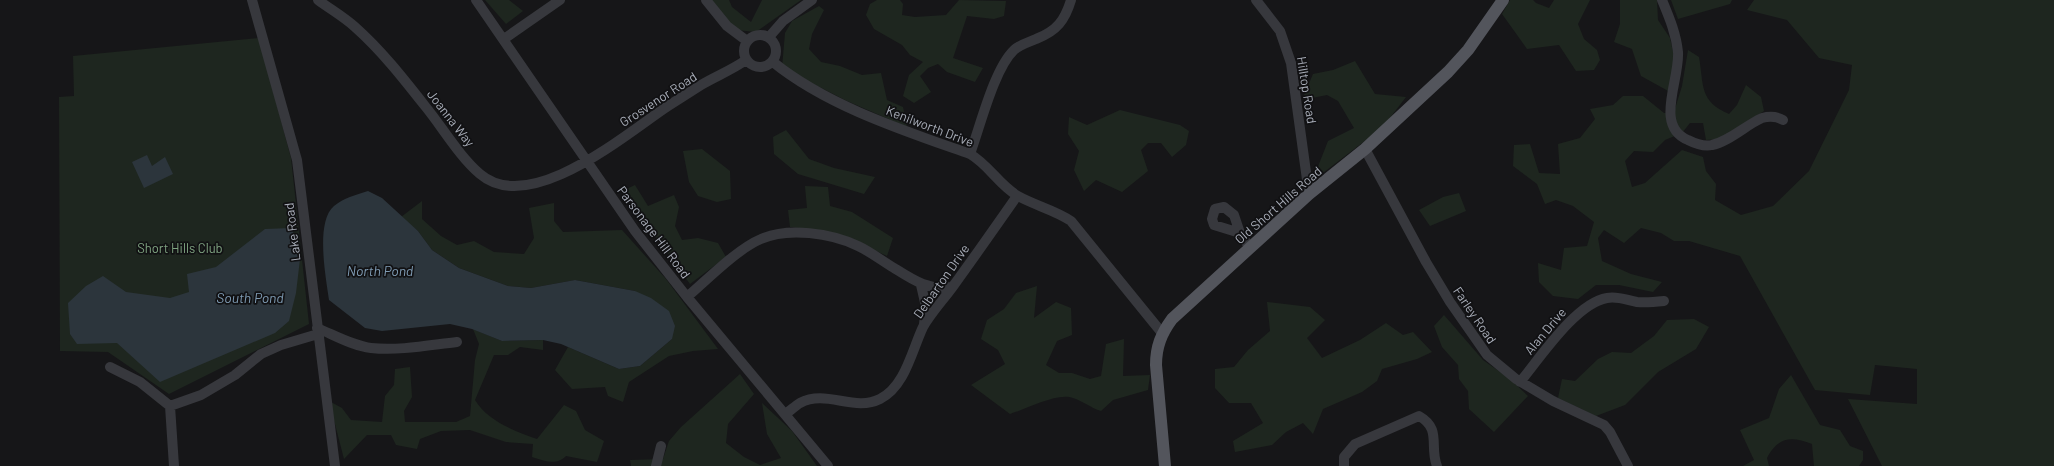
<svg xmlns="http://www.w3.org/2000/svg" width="2054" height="466" viewBox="0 0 2054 466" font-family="Barlow,sans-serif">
  <rect width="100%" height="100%" fill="#161618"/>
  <path fill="#1e261f" d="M 485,0 L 509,0 L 523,11 L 506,24 Z
    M 710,0 L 729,0 L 732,7 L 751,22 L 762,0 L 801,0 L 756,32 L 736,30 Z
    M 877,0 L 900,0 L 903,4 L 902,15 L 915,17 L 946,15 L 959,0 L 1006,1 L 1004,16 L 994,19 L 967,16 L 953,58 L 983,68 L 975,82 L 947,72 L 938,64 L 928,68 L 920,76 L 931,92 L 914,103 L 903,96 L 909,75 L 923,62 L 910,55 L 902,45 L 874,29 L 866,15 L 870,4 Z
    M 1510,0 L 1533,0 L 1536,3 L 1549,8 L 1554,0 L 1590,0 L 1578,24 L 1584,39 L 1597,50 L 1600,60 L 1594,70 L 1576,71 L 1559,45 L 1527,49 L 1502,14 Z
    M 1620,0 L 1657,0 L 1658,20 L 1670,38 L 1676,65 L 1670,92 L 1641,76 L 1632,49 L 1614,42 L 1620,24 Z
    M 1671,0 L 1732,0 L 1730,4 L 1678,19 Z
    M 1754,0 L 2054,0 L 2054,466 L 1882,466 L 1848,399 L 1917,404 L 1917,369 L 1875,365 L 1870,395 L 1815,390 L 1740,256 L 1689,241 L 1674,241 L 1661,233 L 1641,228 L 1624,243 L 1604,230 L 1598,238 L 1602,261 L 1631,274 L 1662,282 L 1653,292 L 1619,285 L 1596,285 L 1578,299 L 1553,296 L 1539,282 L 1538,263 L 1561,270 L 1564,248 L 1587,246 L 1594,222 L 1573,206 L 1556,200 L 1545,204 L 1537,184 L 1513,166 L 1514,145 L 1530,144 L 1539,173 L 1560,174 L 1558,144 L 1580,138 L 1595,119 L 1590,109 L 1613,105 L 1623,96 L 1643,96 L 1664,113 L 1674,112 L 1682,86 L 1688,50 L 1699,57 C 1704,86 1699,101 1729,114 L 1737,105 L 1746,85 L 1761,97 L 1764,111 L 1720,139 L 1706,140 L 1703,123 L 1690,123 L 1682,133 L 1665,140 L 1653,152 L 1634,151 L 1625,161 L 1632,187 L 1645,183 L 1682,150 L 1703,157 L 1706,171 L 1716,184 L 1715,200 L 1741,215 L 1773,206 L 1809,171 L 1849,90 L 1852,65 L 1819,58 L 1787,20 L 1747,10 Z
    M 819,6 L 824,10 L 812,34 L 809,49 L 821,62 L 840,66 L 862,75 L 881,73 L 887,100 L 903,107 L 907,127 L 847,101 L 782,68 L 785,33 L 792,21 Z
    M 259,38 L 291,158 L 309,324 L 169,394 L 108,352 L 60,351 L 59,97 L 74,96 L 73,56 Z
    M 1355,61 L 1375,94 L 1406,97 L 1383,127 L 1319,176 L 1317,169 L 1328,141 L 1354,128 L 1338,101 L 1327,95 L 1302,100 L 1313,74 L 1333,70 Z
    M 1120,110 L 1180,125 L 1189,131 L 1186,145 L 1172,157 L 1161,143 L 1148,143 L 1141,150 L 1148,171 L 1122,192 L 1096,180 L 1084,191 L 1074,170 L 1079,151 L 1068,134 L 1069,117 L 1087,125 Z
    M 786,130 L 809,159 L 834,168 L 875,177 L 864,194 L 798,174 L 774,154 L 773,137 Z
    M 702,149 L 730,171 L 731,199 L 717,202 L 698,196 L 689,182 L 683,151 Z
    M 635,185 L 648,206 L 674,195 L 679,207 L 675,226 L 682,240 L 698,238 L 718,243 L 726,257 L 690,284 L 622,191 Z
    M 805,186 L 828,187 L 830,206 L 852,212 L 893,238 L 887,256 C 852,239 830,230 790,227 L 788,210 L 807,208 Z
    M 1459,193 L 1466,211 L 1430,226 L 1419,210 L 1443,197 Z
    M 422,201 L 422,219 L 441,236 L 457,245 L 474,241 L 494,252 L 524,254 L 534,238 L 529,208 L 554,203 L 554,221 L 563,232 L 622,230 L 666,279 L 718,349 L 693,351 L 669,356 L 629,382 L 623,402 L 608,396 L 605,387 L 572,389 L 555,370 L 568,347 L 619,369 L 640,366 L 672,339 L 635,291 L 575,280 L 531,288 L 508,286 L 459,268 L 432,250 L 418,231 L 401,217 Z
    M 1037,286 L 1034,318 L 1056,302 L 1071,308 L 1072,335 L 1057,341 L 1046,365 L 1059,373 L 1072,373 L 1090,379 L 1101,376 L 1106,344 L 1124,339 L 1123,376 L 1150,375 L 1148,390 L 1113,400 L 1101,411 C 1091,408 1083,401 1073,398 C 1058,392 1026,409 1010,414 L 971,385 L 1005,364 L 998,350 L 981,339 L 987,320 L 1004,309 L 1016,293 Z
    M 1267,302 L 1310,307 L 1325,320 L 1307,338 L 1322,358 L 1360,340 L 1386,323 L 1403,335 L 1413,332 L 1432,352 L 1417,359 L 1382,369 L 1377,381 L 1362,392 L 1323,409 L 1313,434 L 1303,423 L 1286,432 L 1272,445 L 1235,452 L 1233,441 L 1263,423 L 1251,403 L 1229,403 L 1215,388 L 1215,369 L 1234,367 L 1248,350 L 1270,331 Z
    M 1444,315 L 1483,360 L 1510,379 L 1528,396 L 1494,432 L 1469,409 L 1468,391 L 1459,379 L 1458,365 L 1442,347 L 1434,326 Z
    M 1694,319 L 1709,327 L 1696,349 L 1658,372 L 1625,405 L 1596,416 L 1558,398 L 1562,379 L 1575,381 L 1598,359 L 1612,352 L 1631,353 L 1654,336 L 1667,320 Z
    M 473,329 L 502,341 L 543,340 L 543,350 L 520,347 L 508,355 L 494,355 L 475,400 C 488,421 514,431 537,439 L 564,405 L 576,411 L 585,430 L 604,441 L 597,462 L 566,456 C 556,466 545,461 532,457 L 533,444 L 506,442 L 470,430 L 441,431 L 420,439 L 417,449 L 396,445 L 391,435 L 367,435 L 344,459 L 329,401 L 342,408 L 351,420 L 382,422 L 385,396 L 394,385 L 395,369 L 410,367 L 412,397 L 404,411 L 405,422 L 456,422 L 470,416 L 475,360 L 479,344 Z
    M 740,374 L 754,394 L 728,424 L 726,443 L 744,457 L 760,465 L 781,458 L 767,434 L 762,403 L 792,431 L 817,466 L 631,466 L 630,460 L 663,459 L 669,441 L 681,427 Z
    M 1791,375 L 1820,425 L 1840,430 L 1850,446 L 1863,451 L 1863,460 L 1859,466 L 1814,466 L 1812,444 C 1791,436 1778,437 1767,458 L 1769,466 L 1743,466 L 1754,460 L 1740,430 L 1769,418 L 1779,389 Z"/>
  <path fill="#2c353c" d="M 147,155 L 152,166 L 165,157 L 173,174 L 144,188 L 132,162 Z
    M 368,191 L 382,198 L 418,231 L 432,250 L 459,268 L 508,286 L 531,288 L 575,280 L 635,291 L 651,298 L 669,311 L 675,326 L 672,339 L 640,366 L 619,369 L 561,344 L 543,340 L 502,341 L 472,329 L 450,324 L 382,331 L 365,328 L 329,300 C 326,278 315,222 334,206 C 344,198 355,195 368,191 Z
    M 292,228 L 300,259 L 296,293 L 289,321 L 275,333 L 160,382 L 117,343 L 77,344 L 70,334 L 68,303 L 86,286 L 103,276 L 126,292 L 170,298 L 189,292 L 187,274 L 216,267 L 265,229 Z"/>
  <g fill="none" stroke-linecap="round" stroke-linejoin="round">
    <path stroke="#37383d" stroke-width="10" d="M 252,0 L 297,160 L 335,466
      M 318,0 C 330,9 344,17 355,27 C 381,50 403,78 425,106 C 443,128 459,156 480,174 C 530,217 627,133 668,106 C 679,99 690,92 701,85 C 716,76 732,70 746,60
      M 476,0 L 635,231 L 687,297 L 828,466
      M 706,0 L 727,26 L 747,41
      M 1256,0 L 1280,31 L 1291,63 L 1309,194
      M 1662,0 C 1669,17 1676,33 1678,52 C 1680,80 1654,126 1688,140 C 1696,144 1704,147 1712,145 C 1730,141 1746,125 1762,118 C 1770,116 1776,116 1783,120
      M744 51a16 16 0 1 1 32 0a16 16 0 1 1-32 0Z
      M 769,37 L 783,21 L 812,0
      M 504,39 L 560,0
      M 773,62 C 827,106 905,131 970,154 C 989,165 999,185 1018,196 C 1036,206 1055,210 1071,221 L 1162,333
      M 1365,149 L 1426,262 L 1450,302 L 1487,355 L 1516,379 L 1553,401 L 1604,425 L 1610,432 L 1628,466
      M 970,154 C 980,127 994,69 1014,50 C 1021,44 1029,42 1036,39 C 1057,31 1065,20 1071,0
      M 1240,233 L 1214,225 L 1212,219 L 1215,209 L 1224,207 L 1234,215 L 1240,233 L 1250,248
      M 921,285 L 926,307 L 924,324
      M 687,297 C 707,280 737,249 761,239 C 788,227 831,233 858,246 C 871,252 882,261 894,268 C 913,280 929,291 952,287
      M 317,328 C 334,335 353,346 371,348 C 399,351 430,345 457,342
      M 110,367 L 140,382 L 170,406 L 201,395 L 235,375 L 261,354 L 281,345 L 318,334
      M 1520,382 C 1540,358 1576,303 1607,298 C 1618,296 1626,300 1637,302 C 1646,303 1655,302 1664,301
      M 170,406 L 174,466
      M 785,414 C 790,411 795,406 800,403 C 826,389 854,412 880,399 C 905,387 912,350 923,327 C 931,313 944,299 954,285 C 975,256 996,226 1017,196
      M 656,466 L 661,446
      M 1344,466 L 1344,457 L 1355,444 L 1419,416 C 1442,429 1429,446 1437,466"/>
    <path stroke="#53555c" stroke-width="12" d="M 1165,466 L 1156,365 C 1156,347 1161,334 1172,319 L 1309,194 L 1365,149 L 1448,72 L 1468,50 L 1503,0"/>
  </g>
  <g text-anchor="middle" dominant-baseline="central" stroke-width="3.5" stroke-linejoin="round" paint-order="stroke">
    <g font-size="13" fill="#a8adb8" stroke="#111113">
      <text transform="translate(1307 90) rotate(81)">Hilltop Road</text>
      <text transform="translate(658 99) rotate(-33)">Grosvenor Road</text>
      <text transform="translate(451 118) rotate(52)">Joanna Way</text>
      <text transform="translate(930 126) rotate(21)">Kenilworth Drive</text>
      <text transform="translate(1278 205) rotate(-41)">Old Short Hills Road</text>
      <text transform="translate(292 232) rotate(-97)">Lake Road</text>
      <text transform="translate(654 232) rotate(53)">Parsonage Hill Road</text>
      <text transform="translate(941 281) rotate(-55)">Delbarton Drive</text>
      <text transform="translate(1475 315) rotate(56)">Farley Road</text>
      <text transform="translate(1545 331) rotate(-50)">Alan Drive</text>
    </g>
    <g font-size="13" fill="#7fa381" stroke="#111113">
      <text x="180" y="248">Short Hills Club</text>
    </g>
    <g font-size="14" font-style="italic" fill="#7f9bb3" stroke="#111113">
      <text x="380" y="270">North Pond</text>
      <text x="250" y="297">South Pond</text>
    </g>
  </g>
</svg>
